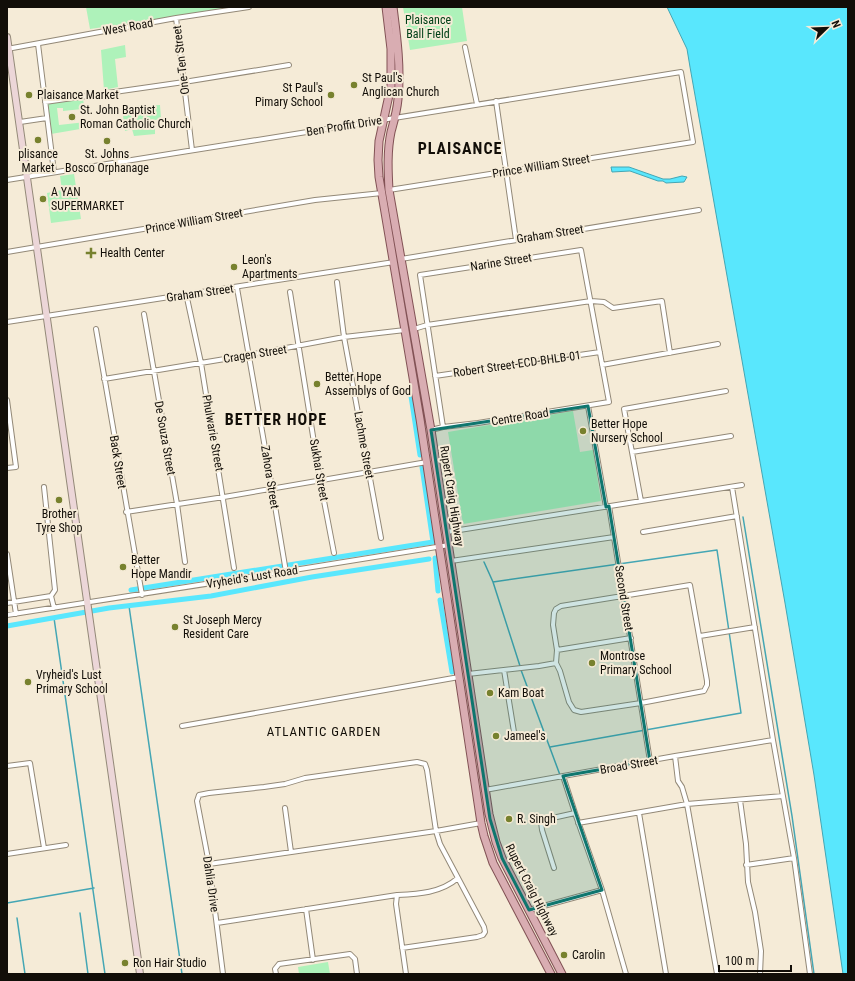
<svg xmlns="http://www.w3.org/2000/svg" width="855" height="981" viewBox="0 0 855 981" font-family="'Roboto Condensed',sans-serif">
  <rect width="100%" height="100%" fill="#f5ebd7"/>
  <path fill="#aef2ba" d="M 86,7 L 241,7 L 90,29 Z
    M 403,7 L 462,7 L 467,41 L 410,50 Z
    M 125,45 L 126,57 L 115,59 L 118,87 L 104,90 L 101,50 Z
    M 83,99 L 85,112 L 83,112 L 82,109 L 63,111 L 63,108 L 57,108 L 59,125 L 86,122 L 86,128 L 51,134 L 47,104 Z
    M 142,105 L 143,106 L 160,105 L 161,119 L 155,120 L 155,134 L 134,136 L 132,129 L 125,131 L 122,108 Z
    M 74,174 L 81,219 L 51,223 L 47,193 L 62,190 L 60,176 Z
    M 573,411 L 580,452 L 593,450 L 601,501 L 463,524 L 448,432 Z
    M 328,962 L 330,974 L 299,974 L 298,967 Z"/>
  <path fill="#59e7fd" stroke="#44a6b4" d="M 667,7 L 848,7 L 848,974 L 843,974 L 814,775 L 785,603 L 690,67 L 687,49 Z
    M 611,167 L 629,167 L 663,179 L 670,179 L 682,176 L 687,177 L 684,182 L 666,183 L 663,181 L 658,181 L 630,171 L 612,172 Z"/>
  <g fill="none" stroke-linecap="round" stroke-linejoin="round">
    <path stroke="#44a6b4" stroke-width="1.5" d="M 743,517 L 792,816 L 814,974
      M 484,562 L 493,582
      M 129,606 L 182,974
      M 54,618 L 105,974
      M 520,666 L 493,582 L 717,550 L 741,713 L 550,747
      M 521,670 L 560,775
      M 7,903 L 94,888
      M 80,913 L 88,974
      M 17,918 L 25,974"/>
    <path stroke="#59e7fd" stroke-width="5" d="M 411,396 L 420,455
      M 435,558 L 438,591
      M 131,590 L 433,542 L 422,467
      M 440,600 L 452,672
      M 7,626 L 109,608 L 211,596 L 312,577 L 429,559"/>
    <g stroke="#938978" stroke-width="6">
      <path id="minor" d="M 176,18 L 192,150
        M 38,44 L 54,172
        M 465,47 L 477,104
        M 7,49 L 176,18 L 249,7
        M 496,101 L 516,240
        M 45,102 L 184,82 L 289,65
        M 20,122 L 47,118
        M 7,180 L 681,72 L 693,142 L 389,190
        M 7,252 L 315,200 L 382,193
        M 401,259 L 699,210
        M 337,282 L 344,337 L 381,538
        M 237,288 L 272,488 L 286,572
        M 290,292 L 320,480 L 334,553
        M 187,298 L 201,363 L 234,568
        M 144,314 L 177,504 L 185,562
        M 7,322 C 136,302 265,283 394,262
        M 96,329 L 142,595
        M 414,329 L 427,325 L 591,301 L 604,302 L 613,308 L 662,301 L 670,353
        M 602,365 L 718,344
        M 435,376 L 600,352
        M 104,379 L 249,355 L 344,337 L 405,330
        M 7,400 L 16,467 L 7,468
        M 588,406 L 606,507
        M 431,430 L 443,427 L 478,423 L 609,402 L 581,250 L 420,275 L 443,427
        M 632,452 L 731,436
        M 44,487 L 55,590 L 51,596 L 54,608
        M 732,487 L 773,740 L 794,858 L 810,974
        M 641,501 L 624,409 L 726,391
        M 609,506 L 650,761
        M 126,512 L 224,497 L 427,462
        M 447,532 L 742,485
        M 643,532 L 737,516
        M 7,554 L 16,614
        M 451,561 L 614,537
        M 690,585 L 707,681 L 707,685 L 704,691 L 641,703 L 581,712 L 574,710 L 569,702 L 560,671 L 556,663 L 557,650 L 553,625 L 554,613 L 556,609 L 561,606 Z
        M 7,603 L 51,596
        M 7,615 L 263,575 L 449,545
        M 700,636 L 755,627
        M 557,650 L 631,638
        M 504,670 L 514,732
        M 468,674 L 539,666 L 556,663
        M 182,726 L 459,677
        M 675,756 L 678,781 L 682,787 L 687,804 L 717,974
        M 7,766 L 30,763 L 44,848
        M 563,776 L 575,813 L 602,890 L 626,974
        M 485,790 L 675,756 L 773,740
        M 740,800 L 746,844 L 748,882 L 755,912 L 761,951 L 760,974
        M 285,808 L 291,852
        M 639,813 L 666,974
        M 578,823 L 687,804 L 783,796
        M 7,854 L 66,845
        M 209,864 L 436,831 L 481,823
        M 746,865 L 794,858
        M 554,868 L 542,830 L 541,822 L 548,819 L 575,813
        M 397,895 L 396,904 L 406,974
        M 306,909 L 313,960
        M 529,910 L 602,890
        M 217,923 L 397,895 C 418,894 441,893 458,878
        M 223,974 L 209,864 L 197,801 L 199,795 L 209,793 L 264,787 L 285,784 L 305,778 L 417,762 L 425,764 L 427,770 L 436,831 L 440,844 L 484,927 L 485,932 L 483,935 L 477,937 L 402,948
        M 276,974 L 275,969 L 279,964 L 350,954 L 355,959 L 357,974"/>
    </g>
    <g stroke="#938978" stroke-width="8">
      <path id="secondary" d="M 7,37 L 140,974"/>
    </g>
    <g stroke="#825255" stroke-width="9">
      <path id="primary" d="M 386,7 L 391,49 L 391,86 L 379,141 L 378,160 L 379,177 L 420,419 L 481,823 L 484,836 L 493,863 L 551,974
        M 393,7 C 397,38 401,68 398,99 C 397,111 394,121 391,132 C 387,151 388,171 389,190 L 431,430 L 489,814 L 496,842 L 502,858 L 562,974"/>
    </g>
    <use href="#minor" stroke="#fff" stroke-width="4"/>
    <use href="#secondary" stroke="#ecd6d8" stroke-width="6"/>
    <use href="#primary" stroke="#d9adb2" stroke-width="7"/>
  </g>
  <path fill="#0f766e" fill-opacity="0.2" stroke="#0f766e" stroke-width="3" stroke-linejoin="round" d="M 588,406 L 606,507 L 609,506 L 650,761 L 563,776 L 602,890 L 529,910 L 502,858 L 490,819 L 431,430 Z"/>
  <g fill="#77812e" stroke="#f5ebd7" stroke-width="1.5">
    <circle cx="354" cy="85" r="4"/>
    <circle cx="29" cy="95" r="4"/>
    <circle cx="331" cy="95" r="4"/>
    <circle cx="72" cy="117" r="4"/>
    <circle cx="38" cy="140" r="4"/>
    <circle cx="107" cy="141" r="4"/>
    <circle cx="43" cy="199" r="4"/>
    <path d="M89 247h4v4h4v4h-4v4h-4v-4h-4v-4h4z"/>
    <circle cx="234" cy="267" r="4"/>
    <circle cx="317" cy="384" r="4"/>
    <circle cx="583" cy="431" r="4"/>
    <circle cx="59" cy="500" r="4"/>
    <circle cx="123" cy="567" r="4"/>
    <circle cx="175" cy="627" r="4"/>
    <circle cx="592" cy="663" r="4"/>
    <circle cx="28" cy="682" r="4"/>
    <circle cx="490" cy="693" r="4"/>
    <circle cx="496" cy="736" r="4"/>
    <circle cx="509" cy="819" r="4"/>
    <circle cx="564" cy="955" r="4"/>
    <circle cx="125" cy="963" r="4"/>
  </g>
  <g text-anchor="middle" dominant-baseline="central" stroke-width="4" stroke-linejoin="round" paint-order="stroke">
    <g font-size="12" fill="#004017" stroke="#f5ebd7">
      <text x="428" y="20">Plaisance<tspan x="428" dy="14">Ball Field</tspan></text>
    </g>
    <g font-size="12" fill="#120e08" stroke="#f5ebd7">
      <text transform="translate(128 27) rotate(-10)">West Road</text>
      <text transform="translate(181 60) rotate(-97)">One-Ten Street</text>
      <text transform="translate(344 126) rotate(-9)">Ben Proffit Drive</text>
      <text transform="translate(541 166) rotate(-9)">Prince William Street</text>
      <text transform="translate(194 221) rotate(-10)">Prince William Street</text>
      <text transform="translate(550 234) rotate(-9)">Graham Street</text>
      <text transform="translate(501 262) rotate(-9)">Narine Street</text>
      <text transform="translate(200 293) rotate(-8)">Graham Street</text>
      <text transform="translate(255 354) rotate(-9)">Cragen Street</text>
      <text transform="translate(517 364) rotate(-8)">Robert Street-ECD-BHLB-01</text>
      <text transform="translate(520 417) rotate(-9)">Centre Road</text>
      <text transform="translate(213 433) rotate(80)">Phulwarie Street</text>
      <text transform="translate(165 438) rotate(80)">De Souza Street</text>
      <text transform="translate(364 445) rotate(80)">Lachme Street</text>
      <text transform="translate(118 462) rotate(81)">Back Street</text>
      <text transform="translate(319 470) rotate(80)">Sukhai Street</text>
      <text transform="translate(270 477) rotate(81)">Zahora Street</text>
      <text transform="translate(452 496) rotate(81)">Rupert Craig Highway</text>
      <text transform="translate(252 577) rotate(-9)">Vryheid's Lust Road</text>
      <text transform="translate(624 598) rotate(81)">Second Street</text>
      <text transform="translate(629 765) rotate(-10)">Broad Street</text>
      <text transform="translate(211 884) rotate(82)">Dahlia Drive</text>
      <text transform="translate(532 890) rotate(63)">Rupert Craig Highway</text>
    </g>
    <g font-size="12" fill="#120e08" stroke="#f5ebd7" text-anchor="start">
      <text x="362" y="78">St Paul's<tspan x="362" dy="14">Anglican Church</tspan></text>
      <text x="323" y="88" text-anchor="end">St Paul's<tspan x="323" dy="14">Pimary School</tspan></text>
      <text x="37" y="95">Plaisance Market</text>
      <text x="80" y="110">St. John Baptist<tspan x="80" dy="14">Roman Catholic Church</tspan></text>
      <text x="38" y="154" text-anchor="middle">plisance<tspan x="38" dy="14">Market</tspan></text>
      <text x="107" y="154" text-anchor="middle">St. Johns<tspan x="107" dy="14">Bosco Orphanage</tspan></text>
      <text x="51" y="192">A YAN<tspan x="51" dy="14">SUPERMARKET</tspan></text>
      <text x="100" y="253">Health Center</text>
      <text x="242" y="260">Leon's<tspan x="242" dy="14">Apartments</tspan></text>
      <text x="325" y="377">Better Hope<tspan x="325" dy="14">Assemblys of God</tspan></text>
      <text x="591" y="424">Better Hope<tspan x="591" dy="14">Nursery School</tspan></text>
      <text x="59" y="514" text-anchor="middle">Brother<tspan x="59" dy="14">Tyre Shop</tspan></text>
      <text x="131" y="560">Better<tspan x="131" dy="14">Hope Mandir</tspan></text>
      <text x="183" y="620">St Joseph Mercy<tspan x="183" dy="14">Resident Care</tspan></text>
      <text x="600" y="656">Montrose<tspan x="600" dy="14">Primary School</tspan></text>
      <text x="36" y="675">Vryheid's Lust<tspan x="36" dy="14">Primary School</tspan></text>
      <text x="498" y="693">Kam Boat</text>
      <text x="504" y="736">Jameel's</text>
      <text x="517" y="819">R. Singh</text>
      <text x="572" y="955">Carolin</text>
      <text x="133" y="963">Ron Hair Studio</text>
    </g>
    <g font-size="13" letter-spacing="1" fill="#120e08" stroke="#f5ebd7">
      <text x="324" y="731">ATLANTIC GARDEN</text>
    </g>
    <g font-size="16" font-weight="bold" letter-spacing="1" fill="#120e08" stroke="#f5ebd7">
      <text x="460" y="148">PLAISANCE</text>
      <text x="276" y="419">BETTER HOPE</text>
    </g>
  </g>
  <rect width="855" height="981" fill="none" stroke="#120e08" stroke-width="16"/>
  <g transform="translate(827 28) rotate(67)" stroke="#f5ebd7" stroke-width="3" paint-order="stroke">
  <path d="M0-3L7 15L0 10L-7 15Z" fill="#120e08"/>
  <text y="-6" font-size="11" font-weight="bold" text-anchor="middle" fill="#120e08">N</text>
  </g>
  <path d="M719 965v6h72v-6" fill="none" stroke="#120e08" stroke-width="2"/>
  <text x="725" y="965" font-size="12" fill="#120e08" stroke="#f5ebd7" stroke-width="3" paint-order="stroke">100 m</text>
</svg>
